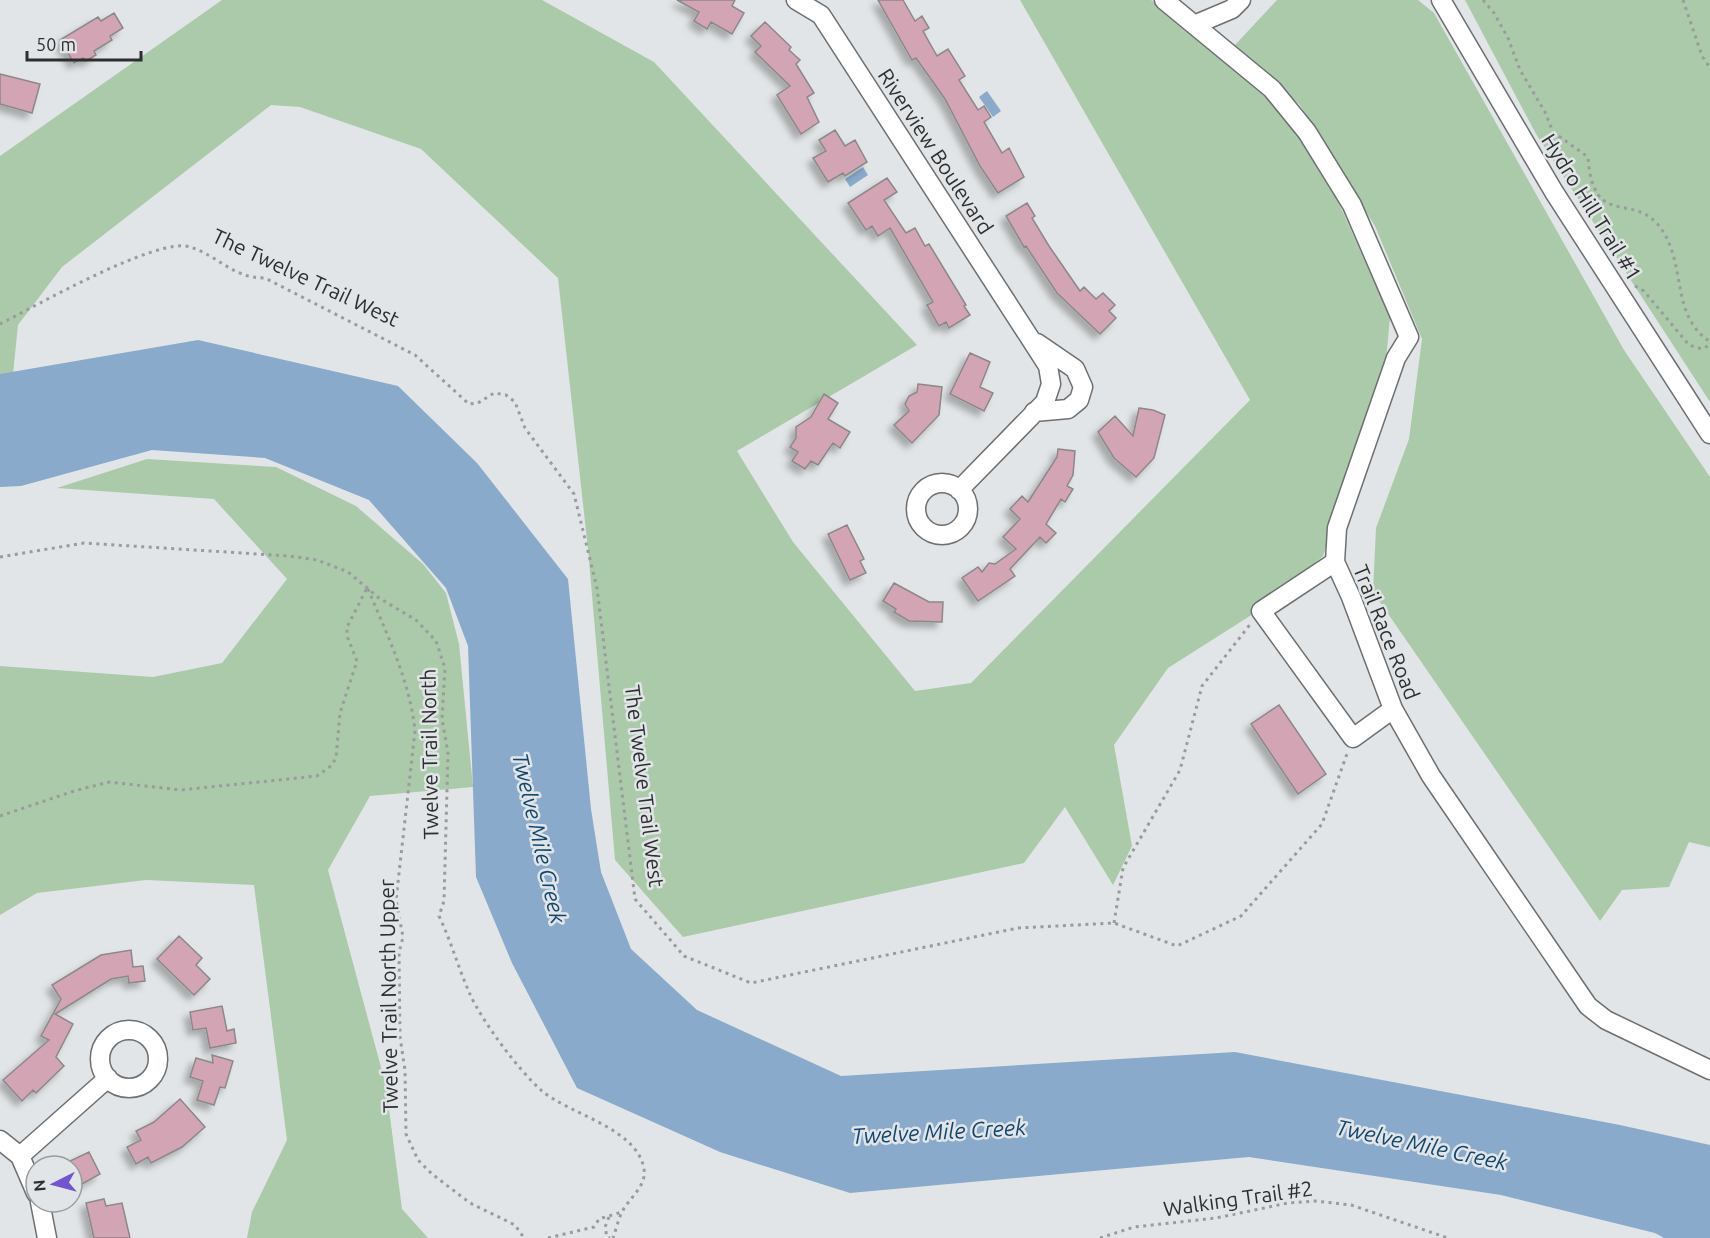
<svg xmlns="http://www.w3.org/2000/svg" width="1710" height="1238" viewBox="0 0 1710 1238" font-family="Ubuntu,sans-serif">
  <defs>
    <filter id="shadow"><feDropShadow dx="-5.5" dy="5.5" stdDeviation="3" flood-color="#0004"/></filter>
  </defs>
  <rect width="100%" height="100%" fill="#e2e5e7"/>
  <path fill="#aacaaa" d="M 222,0 L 542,0 L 654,62 L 917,345 L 737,451 L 793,542 L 915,691 L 971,683 L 1250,400 L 1020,0 L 1151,0 L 1264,91 L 1319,159 L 1390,317 L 1383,393 L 1323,556 L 1253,614 L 1168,668 L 1114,745 L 1132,846 L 1113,885 L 1065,807 L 1024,863 L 683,937 L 615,860 L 588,549 L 558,278 L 421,149 L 300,107 L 271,105 L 62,267 L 18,325 L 13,374 L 0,375 L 0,156 Z
    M 1277,0 L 1418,0 L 1434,13 L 1624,350 L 1710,477 L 1710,847 L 1689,842 L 1669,887 L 1622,890 L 1600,921 L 1373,592 L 1376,528 L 1409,439 L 1422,339 L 1375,226 L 1300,105 L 1235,45 Z
    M 1465,0 L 1710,0 L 1710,402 L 1536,134 Z
    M 147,459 L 276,467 L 356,506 L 423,564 L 446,593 L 459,644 L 473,787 L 370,796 L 328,870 L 386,1086 L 402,1209 L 428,1238 L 247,1238 L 252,1212 L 287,1140 L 254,885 L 146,880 L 37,893 L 0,915 L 0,666 L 153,677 L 222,663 L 287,579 L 214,499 L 57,488 Z"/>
  <path fill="#89aaca" d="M 987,91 L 1001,111 L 993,117 L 979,97 Z
    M 863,167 L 868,175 L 850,187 L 845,179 Z
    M 198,340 L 398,386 L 477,463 L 568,579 L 591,809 L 601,872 L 631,949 L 697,1010 L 841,1076 L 1235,1052 L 1620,1125 L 1710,1145 L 1710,1238 L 1664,1238 L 1655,1233 L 1501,1195 L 1249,1157 L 850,1193 L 720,1152 L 577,1088 L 512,963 L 476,877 L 468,646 L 446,588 L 369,500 L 265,458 L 152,450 L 21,486 L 0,487 L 0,374 Z"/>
  <path fill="#d3a4b3" stroke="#8c8889" stroke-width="1.5" filter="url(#shadow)" d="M 677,0 L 735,0 L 732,6 L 744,13 L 732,34 L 711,22 L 707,29 L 694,21 L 699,12 Z
    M 878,0 L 903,0 L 915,21 L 922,16 L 929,28 L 923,31 L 937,56 L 948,49 L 965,76 L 959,80 L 978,110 L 984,106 L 991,117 L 984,122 L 1002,153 L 1009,148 L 1024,177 L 998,193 L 980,166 L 945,99 L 916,58 L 912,60 Z
    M 114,13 L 123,28 L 110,36 L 112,40 L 94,51 L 96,55 L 86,61 L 83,58 L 74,63 L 60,40 L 98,17 L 101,21 Z
    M 765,22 L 791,47 L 789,50 L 800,60 L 796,64 L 814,93 L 807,97 L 819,122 L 801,134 L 777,95 L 790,86 L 755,52 L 761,46 L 751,36 Z
    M 0,74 L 40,84 L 32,113 L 0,104 Z
    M 835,130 L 845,146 L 855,140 L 867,162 L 845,176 L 843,173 L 828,182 L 813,158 L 826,151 L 819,140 Z
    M 887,178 L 897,192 L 884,200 L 906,233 L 915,228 L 925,246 L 929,244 L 966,305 L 964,306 L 970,315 L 949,328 L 946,322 L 939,326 L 927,305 L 933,302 L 890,228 L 878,236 L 872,226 L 866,230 L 848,203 Z
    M 1027,203 L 1035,216 L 1032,218 L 1049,246 L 1080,291 L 1084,287 L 1096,299 L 1103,293 L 1115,305 L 1109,311 L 1116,318 L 1100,334 L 1057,293 L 1026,246 L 1024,247 L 1006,216 Z
    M 970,353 L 990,362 L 980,387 L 993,393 L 984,411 L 950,394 Z
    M 918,384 L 942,387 L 939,415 L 912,443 L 894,425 L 909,411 L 905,404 L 909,396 L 917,392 Z
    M 824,394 L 838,403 L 828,419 L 850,432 L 840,448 L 833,443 L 818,465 L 811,461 L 805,469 L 792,461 L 798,452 L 790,447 L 796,438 L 796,427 L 811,417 Z
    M 1139,408 L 1153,410 L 1165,415 L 1154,458 L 1136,477 L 1114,458 L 1098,432 L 1115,416 L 1133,436 Z
    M 1058,449 L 1075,451 L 1073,475 L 1067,486 L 1073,489 L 1065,502 L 1061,499 L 1046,524 L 1056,533 L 1046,543 L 1040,537 L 1010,569 L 1015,576 L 978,601 L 962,578 L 978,567 L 982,572 L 989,563 L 995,564 L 1016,549 L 1003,537 L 1020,519 L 1010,509 L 1022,496 L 1028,502 L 1057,457 Z
    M 847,525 L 864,559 L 860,561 L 866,573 L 850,580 L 828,534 Z
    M 894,583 L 929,602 L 943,602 L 942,622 L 909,621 L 894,612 L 896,609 L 883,601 Z
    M 1279,705 L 1326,774 L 1298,794 L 1251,724 Z
    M 179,936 L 202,958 L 196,965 L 210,979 L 194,995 L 157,959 Z
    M 131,950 L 133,967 L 143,966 L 145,981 L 129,983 L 128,976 L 111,979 L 55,1014 L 73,1024 L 56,1057 L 64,1066 L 36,1093 L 33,1090 L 22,1101 L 3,1080 L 49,1040 L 41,1036 L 61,999 L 52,985 L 101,955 Z
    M 222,1006 L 227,1031 L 234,1029 L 236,1043 L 210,1048 L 206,1028 L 193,1030 L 190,1012 Z
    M 212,1055 L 233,1061 L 225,1088 L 220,1087 L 214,1105 L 197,1100 L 203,1081 L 190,1077 L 196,1058 L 213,1063 Z
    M 180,1099 L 205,1127 L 182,1147 L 151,1163 L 148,1157 L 136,1164 L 127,1147 L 141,1140 L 136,1131 L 154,1122 Z
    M 89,1152 L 100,1174 L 82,1184 L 70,1161 Z
    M 104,1199 L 106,1206 L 122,1203 L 130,1238 L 94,1238 L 86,1203 Z"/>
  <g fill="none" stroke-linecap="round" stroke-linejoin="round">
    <g stroke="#6d6f71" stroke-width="21">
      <path id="minor" d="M 796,0 L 821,15 L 1048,366 L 1051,384 L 1045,402 L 959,490
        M 1164,0 L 1272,89 L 1307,132 L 1352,205 L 1409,337 L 1396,358 L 1337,528 L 1335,562 L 1351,597 L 1393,709 L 1431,776 L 1588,1006 L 1606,1020 L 1710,1070
        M 1441,0 L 1554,192 L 1710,434
        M 1194,25 L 1232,9 L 1241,0
        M 1034,412 L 1068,409 L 1079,400 L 1083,387 L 1075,369 L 1037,343
        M916 509a26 26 0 1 1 52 0a26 26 0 1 1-52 0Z
        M 1335,562 L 1261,611 L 1353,738 L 1393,709
        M100 1059a29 29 0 1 1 58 0a29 29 0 1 1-58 0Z
        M 0,1140 L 20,1156 L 36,1193
        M 20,1156 L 108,1078
        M 40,1202 L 47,1238"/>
    </g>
    <path stroke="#999b9d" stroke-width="3" stroke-dasharray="3 4.5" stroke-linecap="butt" d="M 1483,0 L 1494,13 L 1508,38 L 1520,70 L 1545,112 L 1553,132 L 1588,157 C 1593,232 1635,189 1662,230 C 1687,268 1670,314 1710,342
      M 1683,0 L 1702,56 L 1710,68
      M 1635,286 L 1644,291 L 1689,345 L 1702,349 L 1710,345
      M 0,324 C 34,307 158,236 190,247 C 219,256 232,278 265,278 L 415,355 L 469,404 L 478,403 L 494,393 L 506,395 L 515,402 L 525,428 L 574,494 L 597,588 L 635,899 L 684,956 L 751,983 L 1018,928 L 1114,923 L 1177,946 L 1241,916 L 1322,824 L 1348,751
      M 0,557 L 84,543 L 289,556 L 317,560 L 348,572 L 379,598 L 416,620 L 436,641 L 445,668 L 442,719 L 448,753 L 444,901 L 439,916 C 451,941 458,967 469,992 C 481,1020 519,1071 542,1091 C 571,1115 637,1128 644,1169 C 647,1186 629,1198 622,1212 C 618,1220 616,1230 613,1238
      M 368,589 C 387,635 410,681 415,731 L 396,900 L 403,937 L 399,953 L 400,1037 L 405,1070 L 406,1134 L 418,1160 L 432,1174 L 470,1203 L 515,1225 L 524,1238
      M 0,816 L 74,791 L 109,782 L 181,790 L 317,776 L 331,766 L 336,758 L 340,713 L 357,661 L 347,636 L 347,627 L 367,588
      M 1114,923 L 1123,868 L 1180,770 L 1202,686 L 1252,622
      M 609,1217 L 605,1227 L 607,1237 L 610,1238
      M 548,1238 L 594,1227 L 599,1219 L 622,1212
      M 1100,1238 L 1134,1227 L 1216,1218 L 1288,1203 L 1315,1201 L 1351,1205 L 1448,1238"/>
    <use href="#minor" stroke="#fff" stroke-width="18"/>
  </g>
  <g text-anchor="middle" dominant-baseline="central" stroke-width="5" stroke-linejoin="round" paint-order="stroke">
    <g font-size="21" fill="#2d2e2f" stroke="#e2e5e7">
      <text transform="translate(936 151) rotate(57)">Riverview Boulevard</text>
      <text transform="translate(1592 207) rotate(58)">Hydro Hill Trail #1</text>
      <text transform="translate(306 277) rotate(25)">The Twelve Trail West</text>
      <text transform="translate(1387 632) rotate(68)">Trail Race Road</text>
      <text transform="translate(429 754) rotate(-91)">Twelve Trail North</text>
      <text transform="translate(645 786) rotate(83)">The Twelve Trail West</text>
      <text transform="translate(388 996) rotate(-91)">Twelve Trail North Upper</text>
      <text transform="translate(1238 1198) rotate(-8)">Walking Trail #2</text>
    </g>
    <g font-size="22" font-style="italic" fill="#11466f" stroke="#e2e5e7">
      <text transform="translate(540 838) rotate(77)">Twelve Mile Creek</text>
      <text transform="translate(939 1131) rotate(-3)">Twelve Mile Creek</text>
      <text transform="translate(1422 1144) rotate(12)">Twelve Mile Creek</text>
    </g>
  </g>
  <g transform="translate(54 1184) rotate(264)"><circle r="28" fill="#e2e5e7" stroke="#9a9c9d" stroke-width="1.5"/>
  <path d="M0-4.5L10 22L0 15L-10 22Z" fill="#7154ce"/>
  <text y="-9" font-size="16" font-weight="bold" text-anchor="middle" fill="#2d2e2f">N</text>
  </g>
  <path d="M27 51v9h114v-9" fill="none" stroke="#2d2e2f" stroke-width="3"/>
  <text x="36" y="51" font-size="18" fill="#2d2e2f" stroke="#e2e5e7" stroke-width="4.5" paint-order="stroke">50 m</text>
</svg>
